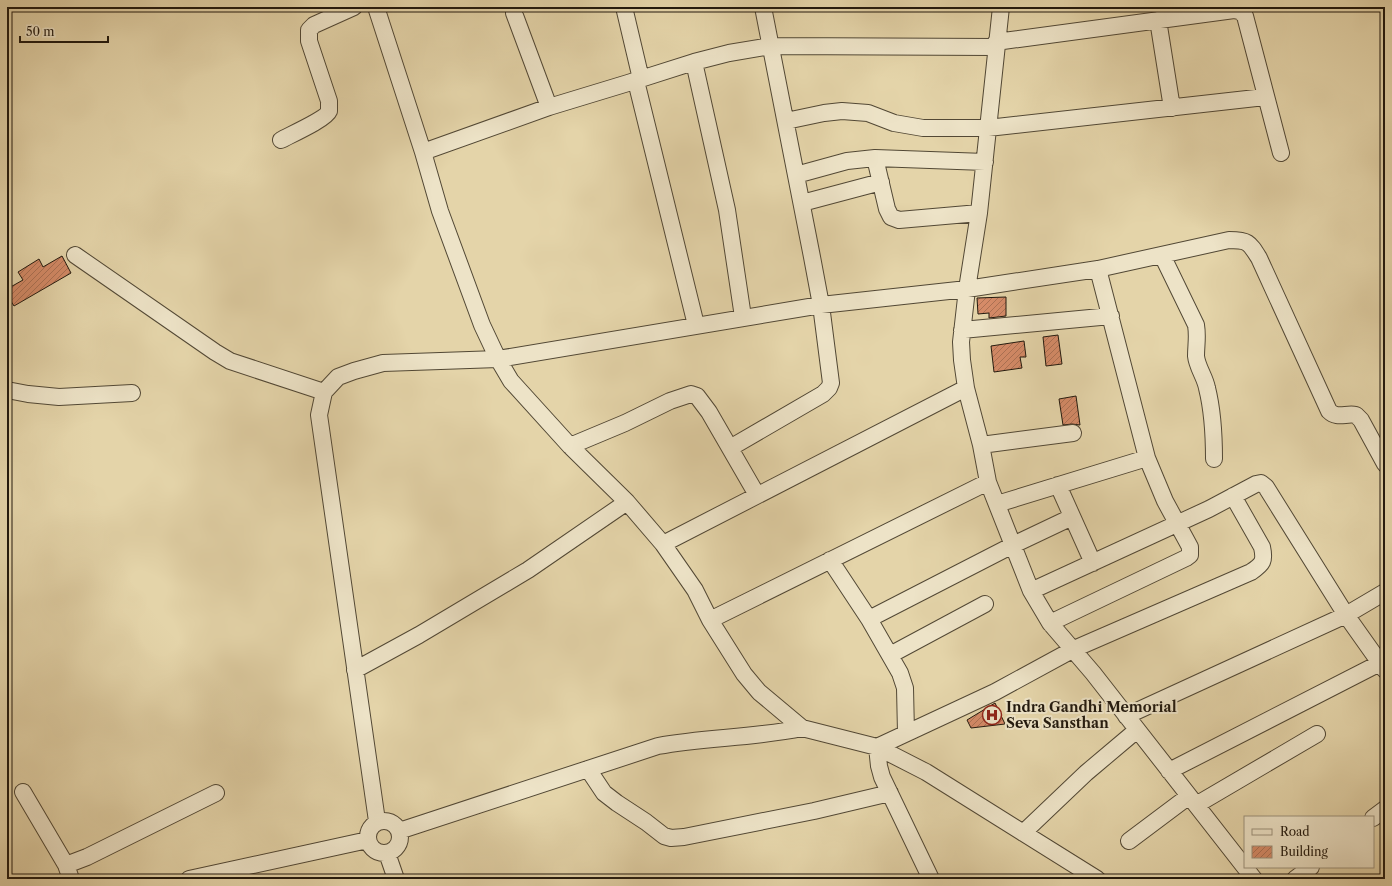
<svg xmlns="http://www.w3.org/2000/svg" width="1392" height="886" viewBox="0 0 1392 886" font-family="'Libre Caslon Text',serif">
  <defs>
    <pattern id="building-hatch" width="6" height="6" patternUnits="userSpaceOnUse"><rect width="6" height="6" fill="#d58b68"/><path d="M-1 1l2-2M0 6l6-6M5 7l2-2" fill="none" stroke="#ac7154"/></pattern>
  </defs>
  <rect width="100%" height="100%" fill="#e4d4a9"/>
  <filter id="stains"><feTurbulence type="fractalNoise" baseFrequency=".005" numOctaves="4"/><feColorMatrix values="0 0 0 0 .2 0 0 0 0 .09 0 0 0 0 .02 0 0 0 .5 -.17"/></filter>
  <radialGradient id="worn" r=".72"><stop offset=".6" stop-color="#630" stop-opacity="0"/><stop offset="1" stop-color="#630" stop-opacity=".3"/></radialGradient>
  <path fill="url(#building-hatch)" stroke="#22190e" d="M 62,256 L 71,273 L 14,306 L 7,295 L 7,289 L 23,280 L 18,272 L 39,259 L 43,267 Z
    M 1006,297 L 1006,316 L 989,318 L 989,313 L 978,314 L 977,298 Z
    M 1058,335 L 1062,364 L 1046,366 L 1043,337 Z
    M 1024,341 L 1026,357 L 1020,357 L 1022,368 L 994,372 L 991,346 Z
    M 1076,396 L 1080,425 L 1072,424 L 1063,425 L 1059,399 Z
    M 995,703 L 1005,724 L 971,728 L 967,720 Z"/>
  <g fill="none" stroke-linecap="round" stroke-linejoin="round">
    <g stroke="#524835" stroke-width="18">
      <path id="minor" d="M 376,7 L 423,152 L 440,211 L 482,325 L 498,359 L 511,381 L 570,446 L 627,502 L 663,544 L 695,590 L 710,620 L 744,674 L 759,692 L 802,728 L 877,747 L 926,772 L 1097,879
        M 515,7 L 514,13 L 549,107
        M 624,7 L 641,79
        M 1001,7 L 979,213 L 967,289 L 961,342 L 962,360 L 966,388 L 981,445 L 988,482 L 1031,591 L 1050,623 L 1093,673 L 1254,879
        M 1158,20 L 1172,108
        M 996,42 L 1234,10 L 1240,11 L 1245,16 L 1281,153
        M 694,62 L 727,210 L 743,317
        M 636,81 L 696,325
        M 786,121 L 824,113 L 842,111 L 868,113 L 894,123 L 923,128 L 988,128 L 1265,97
        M 281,140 C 290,135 326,119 329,111 C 329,108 329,104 329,101 L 309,41 L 309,30 L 314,25 L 354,7
        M 423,152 L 549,107 L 628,83 L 694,62 L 729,53 L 771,46 L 996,47
        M 875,158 L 887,209 L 891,217 L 899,220 L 979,213
        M 796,175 L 847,161 L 875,158 L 985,162
        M 802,203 L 881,182
        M 75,255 L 215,352 L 230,361 L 324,392
        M 1162,255 L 1196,325 C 1198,337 1196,345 1196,356 C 1197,367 1205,377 1207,388 C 1213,412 1214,435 1214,459
        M 962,330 L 1111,316
        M 7,390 L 28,394 L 59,397 L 132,393
        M 981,445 L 1073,433
        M 570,446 L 625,423 L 670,401 L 691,394 L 697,396 L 709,412 L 757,495
        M 730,448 L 823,394 L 829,388 L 831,383 L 821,305 L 812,257 L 763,7
        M 1058,485 L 1093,563
        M 997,504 L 1147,458
        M 663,544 L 966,388
        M 830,560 L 869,619 L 900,673 L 905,688 L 906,733
        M 1031,591 L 1209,509 L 1256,484 L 1261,483 L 1266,487 L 1346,615 L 1385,670
        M 869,619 L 1013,545 L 1072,517
        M 710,620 L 988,482
        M 1050,623 L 1186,558 L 1190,555 L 1190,547 L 1165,501 L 1147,458 L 1098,269
        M 890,655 L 985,604
        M 355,670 L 419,635 L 528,570 L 627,502
        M 1126,716 L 1346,615 L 1385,592
        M 588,769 L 604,793 L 617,803 L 646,822 L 664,836 L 671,838 L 684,837 L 814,811 L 890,793
        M 1169,771 L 1380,663
        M 23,792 L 66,865 L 71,879
        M 1196,805 L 1317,734
        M 1373,818 L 1385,809
        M368 837a16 16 0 1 1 32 0a16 16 0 1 1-32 0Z
        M 377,821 L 319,415 L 324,392 L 338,377 L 354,371 L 383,363 L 498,359 L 821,305 L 967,289 L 1098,269 L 1229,240 C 1248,240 1249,242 1259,258 L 1329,411 C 1337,419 1346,413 1356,415 L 1361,420 L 1385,464
        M 399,831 L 658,746 C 706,737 755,738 802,728
        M 1023,833 L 1086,773 L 1137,730
        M 1129,841 L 1189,796
        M 387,853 L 396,879
        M 66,865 L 87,857 L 216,793
        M 189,879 L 368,840
        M 931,879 L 882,777 L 879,766 L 877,747 L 995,692 L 1074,649 L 1251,572 C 1263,564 1265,561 1262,547 L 1233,496
        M 1295,879 L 1311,867"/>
    </g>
    <use href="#minor" stroke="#ede3c7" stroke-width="16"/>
  </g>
  <defs>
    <g id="hospital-ring" transform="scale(1)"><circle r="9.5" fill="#ede3c7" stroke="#8f2418" stroke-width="1.5"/><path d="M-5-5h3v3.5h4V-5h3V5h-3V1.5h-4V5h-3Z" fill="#8f2418"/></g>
  </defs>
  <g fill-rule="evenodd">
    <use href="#hospital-ring" x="992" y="715"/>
  </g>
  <g text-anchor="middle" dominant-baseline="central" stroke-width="4" stroke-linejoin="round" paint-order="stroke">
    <g font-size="14" font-weight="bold" fill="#22190e" stroke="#ede3c7" text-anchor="start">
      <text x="1006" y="707">Indra Gandhi Memorial<tspan x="1006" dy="16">Seva Sansthan</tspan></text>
    </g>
  </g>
  <rect width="1392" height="886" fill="none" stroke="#e4d4a9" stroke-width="24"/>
  <rect x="8" y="8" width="1376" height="870" fill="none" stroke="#22190e" stroke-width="2"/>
  <rect x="12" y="12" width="1368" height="862" fill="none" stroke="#22190e"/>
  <rect x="1244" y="816" width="130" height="52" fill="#ede3c7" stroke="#9c927d"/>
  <rect x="1252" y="829" width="20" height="6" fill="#ede3c7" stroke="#9c927d"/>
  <text x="1280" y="836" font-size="12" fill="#22190e">Road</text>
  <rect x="1252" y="846" width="20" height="12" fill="url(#building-hatch)" stroke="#9c927d"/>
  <text x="1280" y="856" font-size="12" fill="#22190e">Building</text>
  <path d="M20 36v6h88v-6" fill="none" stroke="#22190e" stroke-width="2"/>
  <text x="26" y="36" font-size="12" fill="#22190e" stroke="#ede3c7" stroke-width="3" paint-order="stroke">50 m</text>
  <rect width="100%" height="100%" filter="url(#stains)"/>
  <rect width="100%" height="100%" fill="url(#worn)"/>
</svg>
